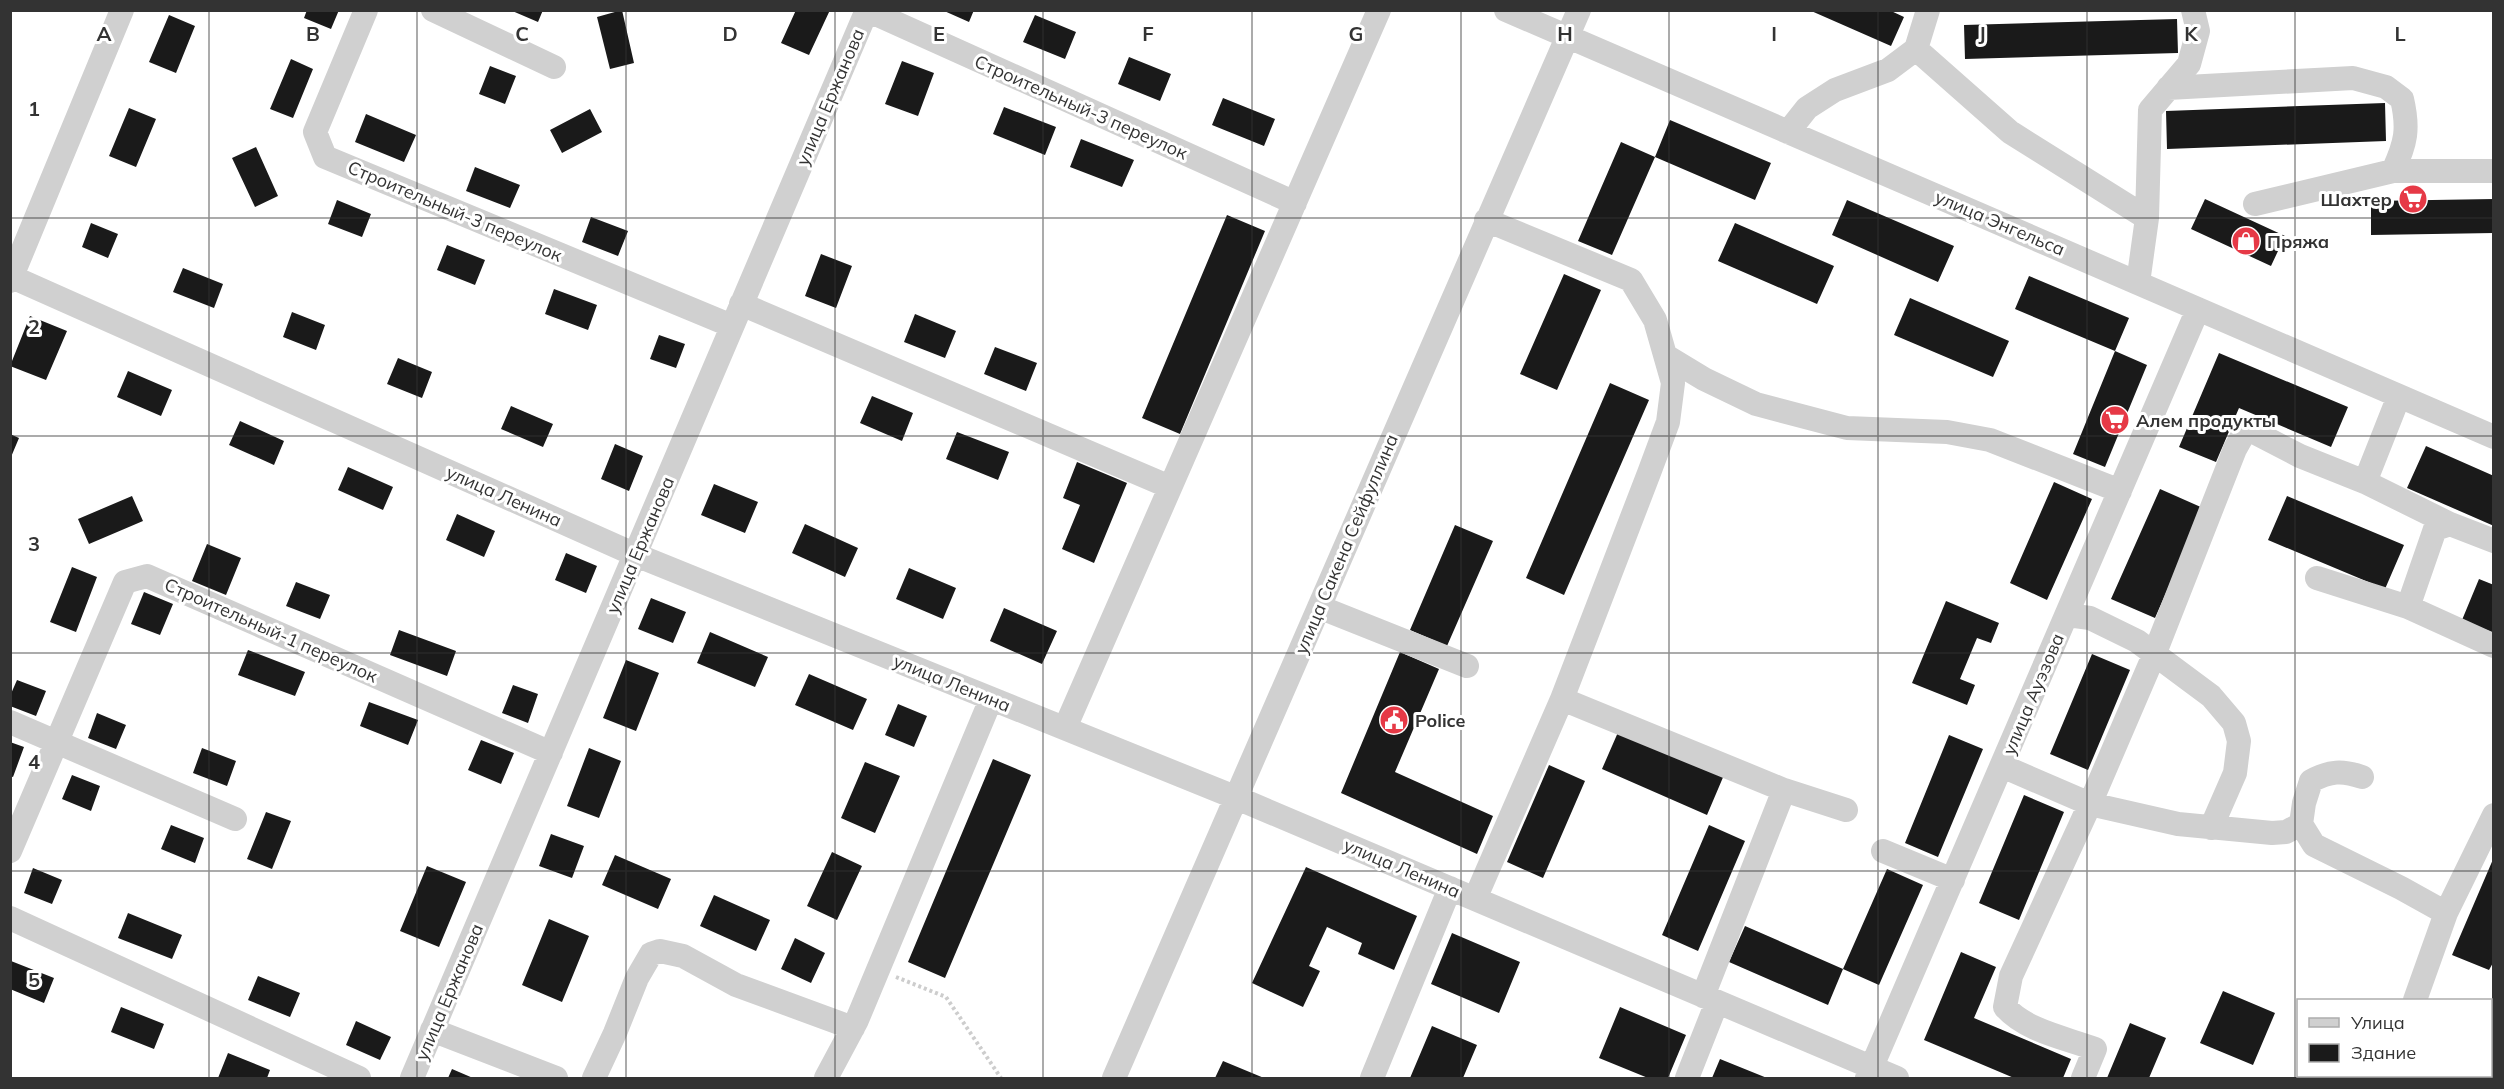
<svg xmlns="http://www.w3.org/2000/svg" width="2504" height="1089" viewBox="0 0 2504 1089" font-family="Mulish,sans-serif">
  <rect width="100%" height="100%" fill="#fff"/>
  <path fill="#1a1a1a" d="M 307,10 L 339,10 L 331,29 L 304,18 Z
    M 510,10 L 543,10 L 538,22 Z
    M 622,10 L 634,63 L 610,69 L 597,17 Z
    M 796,10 L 830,10 L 809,55 L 781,43 Z
    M 942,10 L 974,10 L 969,22 Z
    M 1809,10 L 1889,10 L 1904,17 L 1891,46 Z
    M 169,15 L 195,26 L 176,73 L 149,62 Z
    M 1035,15 L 1076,32 L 1065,59 L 1023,42 Z
    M 2177,19 L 2178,53 L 1965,59 L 1964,25 Z
    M 1129,57 L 1171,74 L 1160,101 L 1118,84 Z
    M 291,59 L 313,69 L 293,118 L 270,109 Z
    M 902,61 L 934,73 L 918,116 L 885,104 Z
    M 490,66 L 516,76 L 505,104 L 479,94 Z
    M 1223,98 L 1275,119 L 1264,146 L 1212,125 Z
    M 2385,103 L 2386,141 L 2167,149 L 2166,111 Z
    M 1004,107 L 1056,127 L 1045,155 L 993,134 Z
    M 129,108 L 156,119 L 136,167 L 109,156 Z
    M 590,109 L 602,132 L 562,153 L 550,130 Z
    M 366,114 L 416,135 L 404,162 L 355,142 Z
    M 1670,120 L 1771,163 L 1755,200 L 1655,157 Z
    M 1081,139 L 1134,160 L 1122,187 L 1070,167 Z
    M 1621,142 L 1655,157 L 1612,255 L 1578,241 Z
    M 256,147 L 278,196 L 255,207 L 232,158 Z
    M 475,167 L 520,185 L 510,208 L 466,191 Z
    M 2205,199 L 2285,236 L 2271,266 L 2191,229 Z
    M 2494,199 L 2494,233 L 2371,235 L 2371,201 Z
    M 337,200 L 371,214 L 362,237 L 328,224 Z
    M 1847,200 L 1954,246 L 1938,282 L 1832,235 Z
    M 1227,215 L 1265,231 L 1180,434 L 1142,418 Z
    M 591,217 L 628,231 L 618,256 L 582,242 Z
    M 91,223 L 118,234 L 108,258 L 82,247 Z
    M 1735,223 L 1834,266 L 1817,304 L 1718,261 Z
    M 447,245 L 485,260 L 475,285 L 437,270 Z
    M 821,254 L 852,266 L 836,308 L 805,296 Z
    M 183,268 L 223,284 L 214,308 L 173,292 Z
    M 1564,274 L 1601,290 L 1557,390 L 1520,374 Z
    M 2029,276 L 2129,318 L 2115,351 L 2015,309 Z
    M 554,289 L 597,305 L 588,330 L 545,314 Z
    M 1910,298 L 2009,341 L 1993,377 L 1894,335 Z
    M 292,312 L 325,325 L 316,350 L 283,337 Z
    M 915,314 L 956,331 L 945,358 L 904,342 Z
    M 30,316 L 67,331 L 46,380 L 10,366 Z
    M 659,335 L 685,344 L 676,368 L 650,359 Z
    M 995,347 L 1037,363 L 1026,391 L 984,374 Z
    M 2115,351 L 2147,365 L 2105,467 L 2073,454 Z
    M 2219,353 L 2348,407 L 2331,447 L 2239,408 L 2216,462 L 2179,447 Z
    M 398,358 L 432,372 L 422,398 L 387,384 Z
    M 128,371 L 172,390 L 161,416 L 117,397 Z
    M 1610,383 L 1649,400 L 1564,595 L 1526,578 Z
    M 872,396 L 913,413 L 902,441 L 860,423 Z
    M 511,406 L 553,424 L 543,447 L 501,429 Z
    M 240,421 L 284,441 L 274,465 L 229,445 Z
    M 957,432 L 1009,452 L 998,480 L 946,459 Z
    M 10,434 L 19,438 L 11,457 L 10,457 Z
    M 615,444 L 643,456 L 629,491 L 601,479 Z
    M 2426,446 L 2494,476 L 2494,526 L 2407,488 Z
    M 1077,462 L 1127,483 L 1094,563 L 1062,549 L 1080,505 L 1063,498 Z
    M 348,467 L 393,487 L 383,510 L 338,490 Z
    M 2054,482 L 2092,499 L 2047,600 L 2010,583 Z
    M 714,484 L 758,502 L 745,533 L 701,515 Z
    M 2160,489 L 2203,508 L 2155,618 L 2111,599 Z
    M 132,496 L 143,521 L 89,544 L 78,519 Z
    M 2287,496 L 2404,545 L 2385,589 L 2268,540 Z
    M 457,514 L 495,531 L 484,557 L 446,540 Z
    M 805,524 L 858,548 L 845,577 L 792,553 Z
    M 1455,525 L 1493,541 L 1447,646 L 1410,630 Z
    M 207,544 L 241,558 L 226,595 L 192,581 Z
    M 566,553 L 597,566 L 586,593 L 555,580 Z
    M 72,567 L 97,577 L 76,632 L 50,622 Z
    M 909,568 L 956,588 L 943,619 L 896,599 Z
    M 2479,579 L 2494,585 L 2494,633 L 2462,620 Z
    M 296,582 L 330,595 L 320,619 L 286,606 Z
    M 144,592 L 173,604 L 160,635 L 131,624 Z
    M 651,598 L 686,612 L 673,643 L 638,629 Z
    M 1946,601 L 1999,623 L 1991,643 L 1977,638 L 1960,679 L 1975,685 L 1967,705 L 1912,683 Z
    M 1004,608 L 1057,631 L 1042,664 L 990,641 Z
    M 399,630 L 456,651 L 447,676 L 390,655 Z
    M 710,632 L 768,657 L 755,687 L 697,663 Z
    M 248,650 L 305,672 L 295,696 L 238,675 Z
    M 1400,652 L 1439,669 L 1395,772 L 1493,816 L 1477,854 L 1341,793 Z
    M 2092,654 L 2130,670 L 2088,770 L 2050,754 Z
    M 626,660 L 659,673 L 636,731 L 603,718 Z
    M 809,674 L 867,699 L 853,730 L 795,705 Z
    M 17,680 L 46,691 L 36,716 L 10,706 L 10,696 Z
    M 513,685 L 538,694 L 528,723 L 502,713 Z
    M 369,702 L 418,720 L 408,745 L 360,726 Z
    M 898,704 L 927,716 L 914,747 L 885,735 Z
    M 97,713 L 126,725 L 116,749 L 88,738 Z
    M 1619,730 L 1724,775 L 1707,815 L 1602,769 Z
    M 1949,735 L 1983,749 L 1938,857 L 1905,843 Z
    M 481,740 L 514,753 L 501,784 L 468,770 Z
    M 10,742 L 24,747 L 13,777 L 10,776 Z
    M 202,748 L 236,761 L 227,786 L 193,773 Z
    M 589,748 L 621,761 L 599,818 L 567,806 Z
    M 993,759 L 1031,775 L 945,978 L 908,962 Z
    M 865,762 L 900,776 L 875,833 L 841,818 Z
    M 1549,765 L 1585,781 L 1543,878 L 1507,862 Z
    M 72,775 L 100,786 L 91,811 L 62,799 Z
    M 2024,795 L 2064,812 L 2019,920 L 1979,903 Z
    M 266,812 L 291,821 L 272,869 L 247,859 Z
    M 171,825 L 204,838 L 195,863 L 161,849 Z
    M 1709,825 L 1745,841 L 1698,951 L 1662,935 Z
    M 551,834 L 584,846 L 572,878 L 539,866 Z
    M 832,852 L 862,866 L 837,920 L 807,906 Z
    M 615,855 L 671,879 L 658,909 L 602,885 Z
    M 2494,857 L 2494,961 L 2489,970 L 2452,955 Z
    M 427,866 L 466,882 L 439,947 L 400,931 Z
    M 1306,867 L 1417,916 L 1394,970 L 1358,954 L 1362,943 L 1327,927 L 1309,966 L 1320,971 L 1303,1007 L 1252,983 Z
    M 33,868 L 62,880 L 52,904 L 24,893 Z
    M 1887,869 L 1923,885 L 1879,985 L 1843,969 Z
    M 714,895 L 770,920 L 756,951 L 700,926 Z
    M 128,913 L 182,935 L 172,959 L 118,938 Z
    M 549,919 L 589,936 L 562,1002 L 522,985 Z
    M 1745,926 L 1843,969 L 1828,1005 L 1729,962 Z
    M 1452,933 L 1520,962 L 1499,1013 L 1431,984 Z
    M 795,938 L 825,953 L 811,983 L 781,969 Z
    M 1961,952 L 1996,967 L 1974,1018 L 2071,1059 L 2063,1078 L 2014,1078 L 1924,1040 Z
    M 11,961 L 54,978 L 44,1003 L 10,989 Z
    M 258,976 L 300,993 L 290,1017 L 248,1000 Z
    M 2223,991 L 2275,1013 L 2253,1065 L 2200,1043 Z
    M 121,1007 L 164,1024 L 154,1049 L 111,1032 Z
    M 1620,1007 L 1686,1035 L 1668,1078 L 1648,1078 L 1599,1058 Z
    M 356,1021 L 391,1037 L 380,1060 L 346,1045 Z
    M 2130,1023 L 2166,1038 L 2149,1078 L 2107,1078 Z
    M 1432,1026 L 1477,1045 L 1463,1078 L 1410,1078 Z
    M 228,1053 L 270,1070 L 267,1078 L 218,1078 Z
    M 1720,1059 L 1767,1078 L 1712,1078 Z
    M 1223,1061 L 1264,1078 L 1215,1078 Z
    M 452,1069 L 473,1078 L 448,1078 Z"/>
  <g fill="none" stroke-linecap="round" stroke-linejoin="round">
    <path stroke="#cdcdcd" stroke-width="4" stroke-dasharray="3 3" stroke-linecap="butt" d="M 896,977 L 946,997 L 1001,1078"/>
    <path stroke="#d0d0d0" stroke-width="24" d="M 366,10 L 315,132 L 325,157 L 732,326
      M 433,10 L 554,67
      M 1506,10 L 2494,437
      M 1916,49 L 2010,132 L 2147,218
      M 2168,88 L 2353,78 L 2386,87 L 2402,99 C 2409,129 2406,143 2393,171 L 2255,204
      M 1788,132 L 1807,108 L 1835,90 L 1888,70 L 1916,49 L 1928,10
      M 2393,171 L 2494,171
      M 12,277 L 636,555 L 1237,798 L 1897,1078
      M 10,281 L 122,10
      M 2138,283 L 2147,218 L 2150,110 L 2189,64 L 2198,31 L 2193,10
      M 741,304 L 1170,487
      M 1666,356 L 1704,379 L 1756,404 L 1847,428 L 1947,432 L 1990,440 L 2120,491
      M 2365,482 L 2450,524
      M 2317,578 L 2408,607 L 2494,646
      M 1319,607 L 1467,666
      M 2408,607 L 2435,529 L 2450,524 L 2494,541
      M 2067,615 L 2090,618 L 2137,641 L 2211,696 L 2234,723 L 2239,741 L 2235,773 L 2211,828
      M 1562,699 L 1784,790 L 1846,810
      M 10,722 L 235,819
      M 1065,728 L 1379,10
      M 2002,766 L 2090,804 L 2178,824 L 2272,833 L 2286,832 L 2301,824
      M 2362,777 C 2342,770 2330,771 2311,781 L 2304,803 L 2301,824 L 2314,845 L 2401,888 L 2446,913
      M 10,851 L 125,582 L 147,576 L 551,753
      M 1883,851 L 1953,880
      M 1475,899 L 1562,699 L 1649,473 L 1668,422 L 1673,383 L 1655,320 L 1631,280 L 1486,220
      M 10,918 L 359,1078
      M 1703,996 L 1784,790
      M 2415,1000 L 2446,913 L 2494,815
      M 432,1030 L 556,1078
      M 2398,1076 L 2399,1078
      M 412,1078 L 867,10 L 1295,203
      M 594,1078 L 615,1033 L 637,978 L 651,954 L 660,951 L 683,956 L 736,985 L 853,1028
      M 826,1078 L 857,1020 L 991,699
      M 1114,1078 L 1579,10
      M 1372,1078 L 1450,888
      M 1687,1078 L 1717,1002
      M 1867,1078 L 2198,309
      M 2083,1078 L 2095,1049 C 2066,1038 2026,1031 2005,1007 L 2011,976 L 2090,804 L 2154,655 L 2235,449 L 2244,433 L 2252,431 L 2300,456 L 2365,482 L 2399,396"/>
  </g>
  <path fill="none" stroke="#333" stroke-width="1.5" stroke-opacity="0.55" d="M 209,10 L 209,1078M 417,10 L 417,1078M 626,10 L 626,1078M 835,10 L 835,1078M 1043,10 L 1043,1078M 1252,10 L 1252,1078M 1461,10 L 1461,1078M 1669,10 L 1669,1078M 1878,10 L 1878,1078M 2087,10 L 2087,1078M 2295,10 L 2295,1078M 10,218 L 2494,218M 10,436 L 2494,436M 10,653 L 2494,653M 10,871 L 2494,871"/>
  <defs>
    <g id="supermarket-disc" transform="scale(1.5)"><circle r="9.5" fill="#e63946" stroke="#fff"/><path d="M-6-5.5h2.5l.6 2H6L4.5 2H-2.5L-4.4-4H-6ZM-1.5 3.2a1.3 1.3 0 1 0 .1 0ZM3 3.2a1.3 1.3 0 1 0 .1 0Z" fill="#fff"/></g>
    <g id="shop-disc" transform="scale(1.5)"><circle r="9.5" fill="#e63946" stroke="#fff"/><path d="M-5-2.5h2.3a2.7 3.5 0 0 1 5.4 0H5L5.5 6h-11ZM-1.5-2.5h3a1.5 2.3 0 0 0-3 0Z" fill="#fff"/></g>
    <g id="civic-disc" transform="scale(1.5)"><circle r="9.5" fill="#e63946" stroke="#fff"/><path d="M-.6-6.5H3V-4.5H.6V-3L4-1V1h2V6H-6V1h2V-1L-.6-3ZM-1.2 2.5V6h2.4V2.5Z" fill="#fff"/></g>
  </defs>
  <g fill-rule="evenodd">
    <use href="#supermarket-disc" x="2413" y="199"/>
    <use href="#shop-disc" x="2246" y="241"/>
    <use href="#supermarket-disc" x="2115" y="420"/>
    <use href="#civic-disc" x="1394" y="720"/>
  </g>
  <g text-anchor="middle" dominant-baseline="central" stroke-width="6" stroke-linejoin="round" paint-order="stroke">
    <g font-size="18" fill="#333" stroke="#fff">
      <text transform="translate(830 97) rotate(-67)">улица Ержанова</text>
      <text transform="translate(1081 107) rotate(24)">Строительный-3 переулок</text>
      <text transform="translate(455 211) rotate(23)">Строительный-3 переулок</text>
      <text transform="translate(2000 223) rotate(23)">улица Энгельса</text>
      <text transform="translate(504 496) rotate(24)">улица Ленина</text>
      <text transform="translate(1346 544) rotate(-67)">улица Сакена Сейфуллина</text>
      <text transform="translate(640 545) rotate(-67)">улица Ержанова</text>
      <text transform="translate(271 630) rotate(24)">Строительный-1 переулок</text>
      <text transform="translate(952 683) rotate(22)">улица Ленина</text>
      <text transform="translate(2033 694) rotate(-67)">улица Ауэзова</text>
      <text transform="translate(1402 868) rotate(23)">улица Ленина</text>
      <text transform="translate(449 992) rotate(-67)">улица Ержанова</text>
    </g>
    <g font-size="18" font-weight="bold" fill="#333" stroke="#fff" text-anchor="start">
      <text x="2392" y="199" text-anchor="end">Шахтер</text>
      <text x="2267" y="241">Пряжа</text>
      <text x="2136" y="420">Алем продукты</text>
      <text x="1415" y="720">Police</text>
    </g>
  </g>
  <g font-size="20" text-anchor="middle" font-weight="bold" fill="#333" stroke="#fff" stroke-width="6" stroke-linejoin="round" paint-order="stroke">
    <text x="104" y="41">A</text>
    <text x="313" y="41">B</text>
    <text x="522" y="41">C</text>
    <text x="730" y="41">D</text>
    <text x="939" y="41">E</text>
    <text x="1148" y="41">F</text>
    <text x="1356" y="41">G</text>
    <text x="1565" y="41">H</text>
    <text x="1774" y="41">I</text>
    <text x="1982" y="41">J</text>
    <text x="2191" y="41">K</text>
    <text x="2400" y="41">L</text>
    <text x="34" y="116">1</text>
    <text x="34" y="334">2</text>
    <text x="34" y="551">3</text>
    <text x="34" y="769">4</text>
    <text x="34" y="987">5</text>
  </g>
  <rect width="2504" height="1089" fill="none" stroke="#333333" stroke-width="24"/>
  <rect x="2297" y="999" width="195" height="78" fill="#ffffff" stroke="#adadad" stroke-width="1.5"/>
  <rect x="2309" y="1018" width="30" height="9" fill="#d0d0d0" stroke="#adadad" stroke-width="1.5"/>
  <text x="2351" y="1029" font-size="18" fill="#333333">Улица</text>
  <rect x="2309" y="1044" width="30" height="18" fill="#1a1a1a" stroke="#adadad" stroke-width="1.5"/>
  <text x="2351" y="1059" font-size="18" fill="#333333">Здание</text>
</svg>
